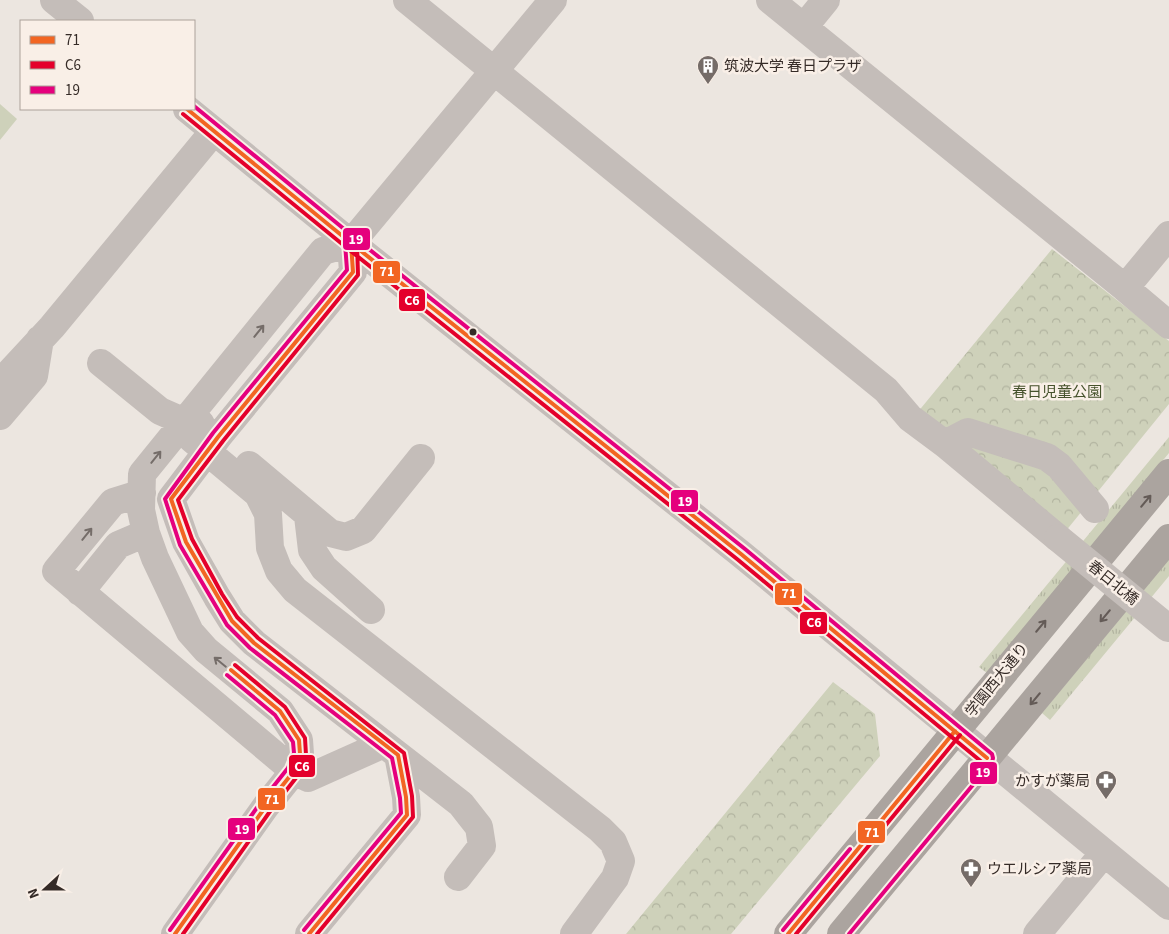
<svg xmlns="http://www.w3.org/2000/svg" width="1169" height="934" viewBox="0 0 1169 934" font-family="'Source Sans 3','Noto Sans JP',sans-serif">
  <defs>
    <pattern id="grass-tufts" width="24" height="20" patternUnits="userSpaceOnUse" patternTransform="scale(1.25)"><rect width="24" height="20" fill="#ced1ba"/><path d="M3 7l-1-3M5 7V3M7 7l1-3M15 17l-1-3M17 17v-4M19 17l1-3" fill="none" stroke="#b2b4a0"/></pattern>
    <pattern id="forest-crowns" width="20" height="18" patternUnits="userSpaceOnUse" patternTransform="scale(1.25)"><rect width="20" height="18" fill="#ced1ba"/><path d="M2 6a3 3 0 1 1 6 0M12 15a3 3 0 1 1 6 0" fill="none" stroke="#b2b4a0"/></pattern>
  </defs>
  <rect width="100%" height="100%" fill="#ece6e0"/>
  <path fill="url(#grass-tufts)" d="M 1169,437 L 1169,453 L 987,673 L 979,667 Z
    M 1169,559 L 1169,576 L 1050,720 L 1042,713 Z"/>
  <path fill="url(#forest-crowns)" d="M 1052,249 L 1169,341 L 1169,404 L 1065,532 L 917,413 Z
    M 833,682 L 875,714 L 880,756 L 731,934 L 626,934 Z"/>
  <path fill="#ced1ba" d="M 0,104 L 17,119 L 0,140 Z"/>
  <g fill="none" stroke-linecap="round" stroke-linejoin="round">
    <path stroke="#c4bdb9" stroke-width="28" d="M 54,0 L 80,21
      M 407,0 L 886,390 L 910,418 L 945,444 L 1058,538
      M 770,0 L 1125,288 L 1169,235
      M 804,27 L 826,0
      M 187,109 L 351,243 L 741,554 L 1169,906
      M 1125,288 L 1169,325
      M 101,363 L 160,411 L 185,422 L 201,424
      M 0,383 L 52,327 L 214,131
      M 0,416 L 34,376 L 40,339
      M 192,439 L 258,494 L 268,514 L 270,548 L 279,571 L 295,590 L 600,829 L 613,842 L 621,861 L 615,878 L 574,934
      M 945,444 L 968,432 L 1047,457 L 1059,466 L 1095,509
      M 249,465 L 330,533 L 346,537 L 363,530 L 421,458
      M 142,493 L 113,502 L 56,571 L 294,771 L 308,778 L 384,744
      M 308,516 L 312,550 L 324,568 L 371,610
      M 80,592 L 118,545 L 146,533
      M 398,755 L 461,804 L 479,827 L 482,846 L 458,877
      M 175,934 L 266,806 L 294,771 L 300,754 L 299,740 L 280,711 L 206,650 L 190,632 L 155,558 L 146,533 L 141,510 L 142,474 L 323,251 L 351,243 L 553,0
      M 309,934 L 407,815 L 406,797 L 398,755 L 254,643 L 232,621 L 217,597 L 186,542 L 171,499 L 218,437 L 353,272 L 351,243
      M 1037,934 L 1104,853"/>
    <path stroke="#aba49f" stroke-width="28" d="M 788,934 L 1169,473
      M 841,934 L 1169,538"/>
    <path stroke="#c4bdb9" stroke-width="28" d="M 1058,538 L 1168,628"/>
    <g stroke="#f9efe7" stroke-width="8">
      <path id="bus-1" d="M 187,109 L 351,243 L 741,554 L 987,758
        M 175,934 L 266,806 L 294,771 L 300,754 L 299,740 L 280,711 L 231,670
        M 309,934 L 407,815 L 406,797 L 398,755 L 254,643 L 232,621 L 186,542 L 171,499 L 218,437 L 353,272 L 351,243
        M 788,934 L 955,731"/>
    </g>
    <g stroke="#f9efe7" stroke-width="8">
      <path id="bus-2" d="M 183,114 L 347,248 L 737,559 L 983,763
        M 183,934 L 271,810 L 299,774 L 306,755 L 305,738 L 285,707 L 235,665
        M 317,934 L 413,817 L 412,796 L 404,753 L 258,638 L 237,617 L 222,594 L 192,539 L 178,500 L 223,441 L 358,275 L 357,243
        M 796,934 L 960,735"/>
    </g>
    <g stroke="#f9efe7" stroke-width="8">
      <path id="bus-3" d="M 194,106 L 355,238 L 745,549 L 992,754 L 993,758 L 992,762 L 849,934
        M 170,930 L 261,802 L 288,768 L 294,753 L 293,742 L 275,715 L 227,675
        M 304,930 L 401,813 L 400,798 L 392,758 L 250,648 L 227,625 L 180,545 L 165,499 L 213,433 L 347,270 L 345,243
        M 783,930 L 850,849"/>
    </g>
    <use href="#bus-1" stroke="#f26522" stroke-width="4"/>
    <use href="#bus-2" stroke="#e4002b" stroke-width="4"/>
    <use href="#bus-3" stroke="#e5007d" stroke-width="4"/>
  </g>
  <defs><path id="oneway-shaft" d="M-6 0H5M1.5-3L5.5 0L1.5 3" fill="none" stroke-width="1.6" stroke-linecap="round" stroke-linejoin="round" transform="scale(1.25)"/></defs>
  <g stroke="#756d69">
    <use href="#oneway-shaft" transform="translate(259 331) rotate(-51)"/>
    <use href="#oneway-shaft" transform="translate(156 457) rotate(-51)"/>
    <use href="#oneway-shaft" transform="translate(87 534) rotate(-51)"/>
    <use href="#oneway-shaft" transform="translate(220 662) rotate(-141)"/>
  </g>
  <g stroke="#645b57">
    <use href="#oneway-shaft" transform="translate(1146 501) rotate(-50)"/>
    <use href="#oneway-shaft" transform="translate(1105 616) rotate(130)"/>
    <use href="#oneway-shaft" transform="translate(1041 626) rotate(-50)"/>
    <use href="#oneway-shaft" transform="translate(1035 699) rotate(130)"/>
  </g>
  <defs>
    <g id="building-pin" transform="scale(1.125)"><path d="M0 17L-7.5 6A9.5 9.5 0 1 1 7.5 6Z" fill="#756c68" stroke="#f9efe7"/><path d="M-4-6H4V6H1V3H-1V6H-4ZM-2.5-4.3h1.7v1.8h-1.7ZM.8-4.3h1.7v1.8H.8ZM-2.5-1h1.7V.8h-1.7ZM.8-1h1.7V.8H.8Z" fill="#fff"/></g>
    <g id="pharmacy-pin" transform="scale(1.125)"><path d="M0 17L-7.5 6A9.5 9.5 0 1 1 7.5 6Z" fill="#756c68" stroke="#f9efe7"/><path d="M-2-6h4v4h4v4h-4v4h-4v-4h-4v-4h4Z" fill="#fff"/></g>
  </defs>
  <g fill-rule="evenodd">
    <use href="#building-pin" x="708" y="66"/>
    <use href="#pharmacy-pin" x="1106" y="781"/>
    <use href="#pharmacy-pin" x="971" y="869"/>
  </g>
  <circle fill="#352b27" stroke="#f9efe7" stroke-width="2" cx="473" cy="332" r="4.5"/>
  <g text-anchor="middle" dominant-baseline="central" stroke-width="5" stroke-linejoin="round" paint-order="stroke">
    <g font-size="15" fill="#352b27" stroke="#f9efe7" text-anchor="start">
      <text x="724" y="66">筑波大学 春日プラザ</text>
      <text x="1090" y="781" text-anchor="end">かすが薬局</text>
      <text x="987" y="869">ウエルシア薬局</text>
    </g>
    <g font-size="15" fill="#46522c" stroke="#f9efe7">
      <text x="1057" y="392">春日児童公園</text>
    </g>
    <g font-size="15" fill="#352b27" stroke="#f9efe7">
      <text transform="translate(1113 583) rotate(39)">春日北橋</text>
      <text transform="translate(997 680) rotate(-51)">学園西大通り</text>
    </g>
  </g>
  <g stroke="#f9efe7" stroke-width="2">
    <rect x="342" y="227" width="29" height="24" rx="5" fill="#e5007d"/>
    <rect x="372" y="260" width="29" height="24" rx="5" fill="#f26522"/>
    <rect x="398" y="288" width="28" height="24" rx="5" fill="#e4002b"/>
    <rect x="670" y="489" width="29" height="24" rx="5" fill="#e5007d"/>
    <rect x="774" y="582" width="29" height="24" rx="5" fill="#f26522"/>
    <rect x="799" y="611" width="29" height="24" rx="5" fill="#e4002b"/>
    <rect x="288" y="754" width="28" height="24" rx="5" fill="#e4002b"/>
    <rect x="969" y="761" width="29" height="24" rx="5" fill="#e5007d"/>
    <rect x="257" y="787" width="29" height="24" rx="5" fill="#f26522"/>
    <rect x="227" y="817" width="29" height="24" rx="5" fill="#e5007d"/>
    <rect x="857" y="820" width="29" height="24" rx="5" fill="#f26522"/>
  </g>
  <g font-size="14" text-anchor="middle" font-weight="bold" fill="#fff">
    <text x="356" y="244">19</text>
    <text x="387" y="276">71</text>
    <text x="412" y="305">C6</text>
    <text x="685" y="506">19</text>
    <text x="789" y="598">71</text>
    <text x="814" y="627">C6</text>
    <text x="302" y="771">C6</text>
    <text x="983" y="777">19</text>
    <text x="272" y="804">71</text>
    <text x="242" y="834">19</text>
    <text x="872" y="837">71</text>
  </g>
  <rect x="20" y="20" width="175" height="90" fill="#f9efe7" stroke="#aba19a"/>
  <rect x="30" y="36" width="25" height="8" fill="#f26522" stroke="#aba19a"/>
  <text x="65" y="45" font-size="15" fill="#352b27">71</text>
  <rect x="30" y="61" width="25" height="8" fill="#e4002b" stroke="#aba19a"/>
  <text x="65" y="70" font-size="15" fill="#352b27">C6</text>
  <rect x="30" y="86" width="25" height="8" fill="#e5007d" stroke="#aba19a"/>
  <text x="65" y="95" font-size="15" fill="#352b27">19</text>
  <g transform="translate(45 889) rotate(249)" stroke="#f9efe7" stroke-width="4" paint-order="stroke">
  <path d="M0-4L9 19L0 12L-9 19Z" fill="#352b27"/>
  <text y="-8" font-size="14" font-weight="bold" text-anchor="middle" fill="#352b27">N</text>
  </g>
</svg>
